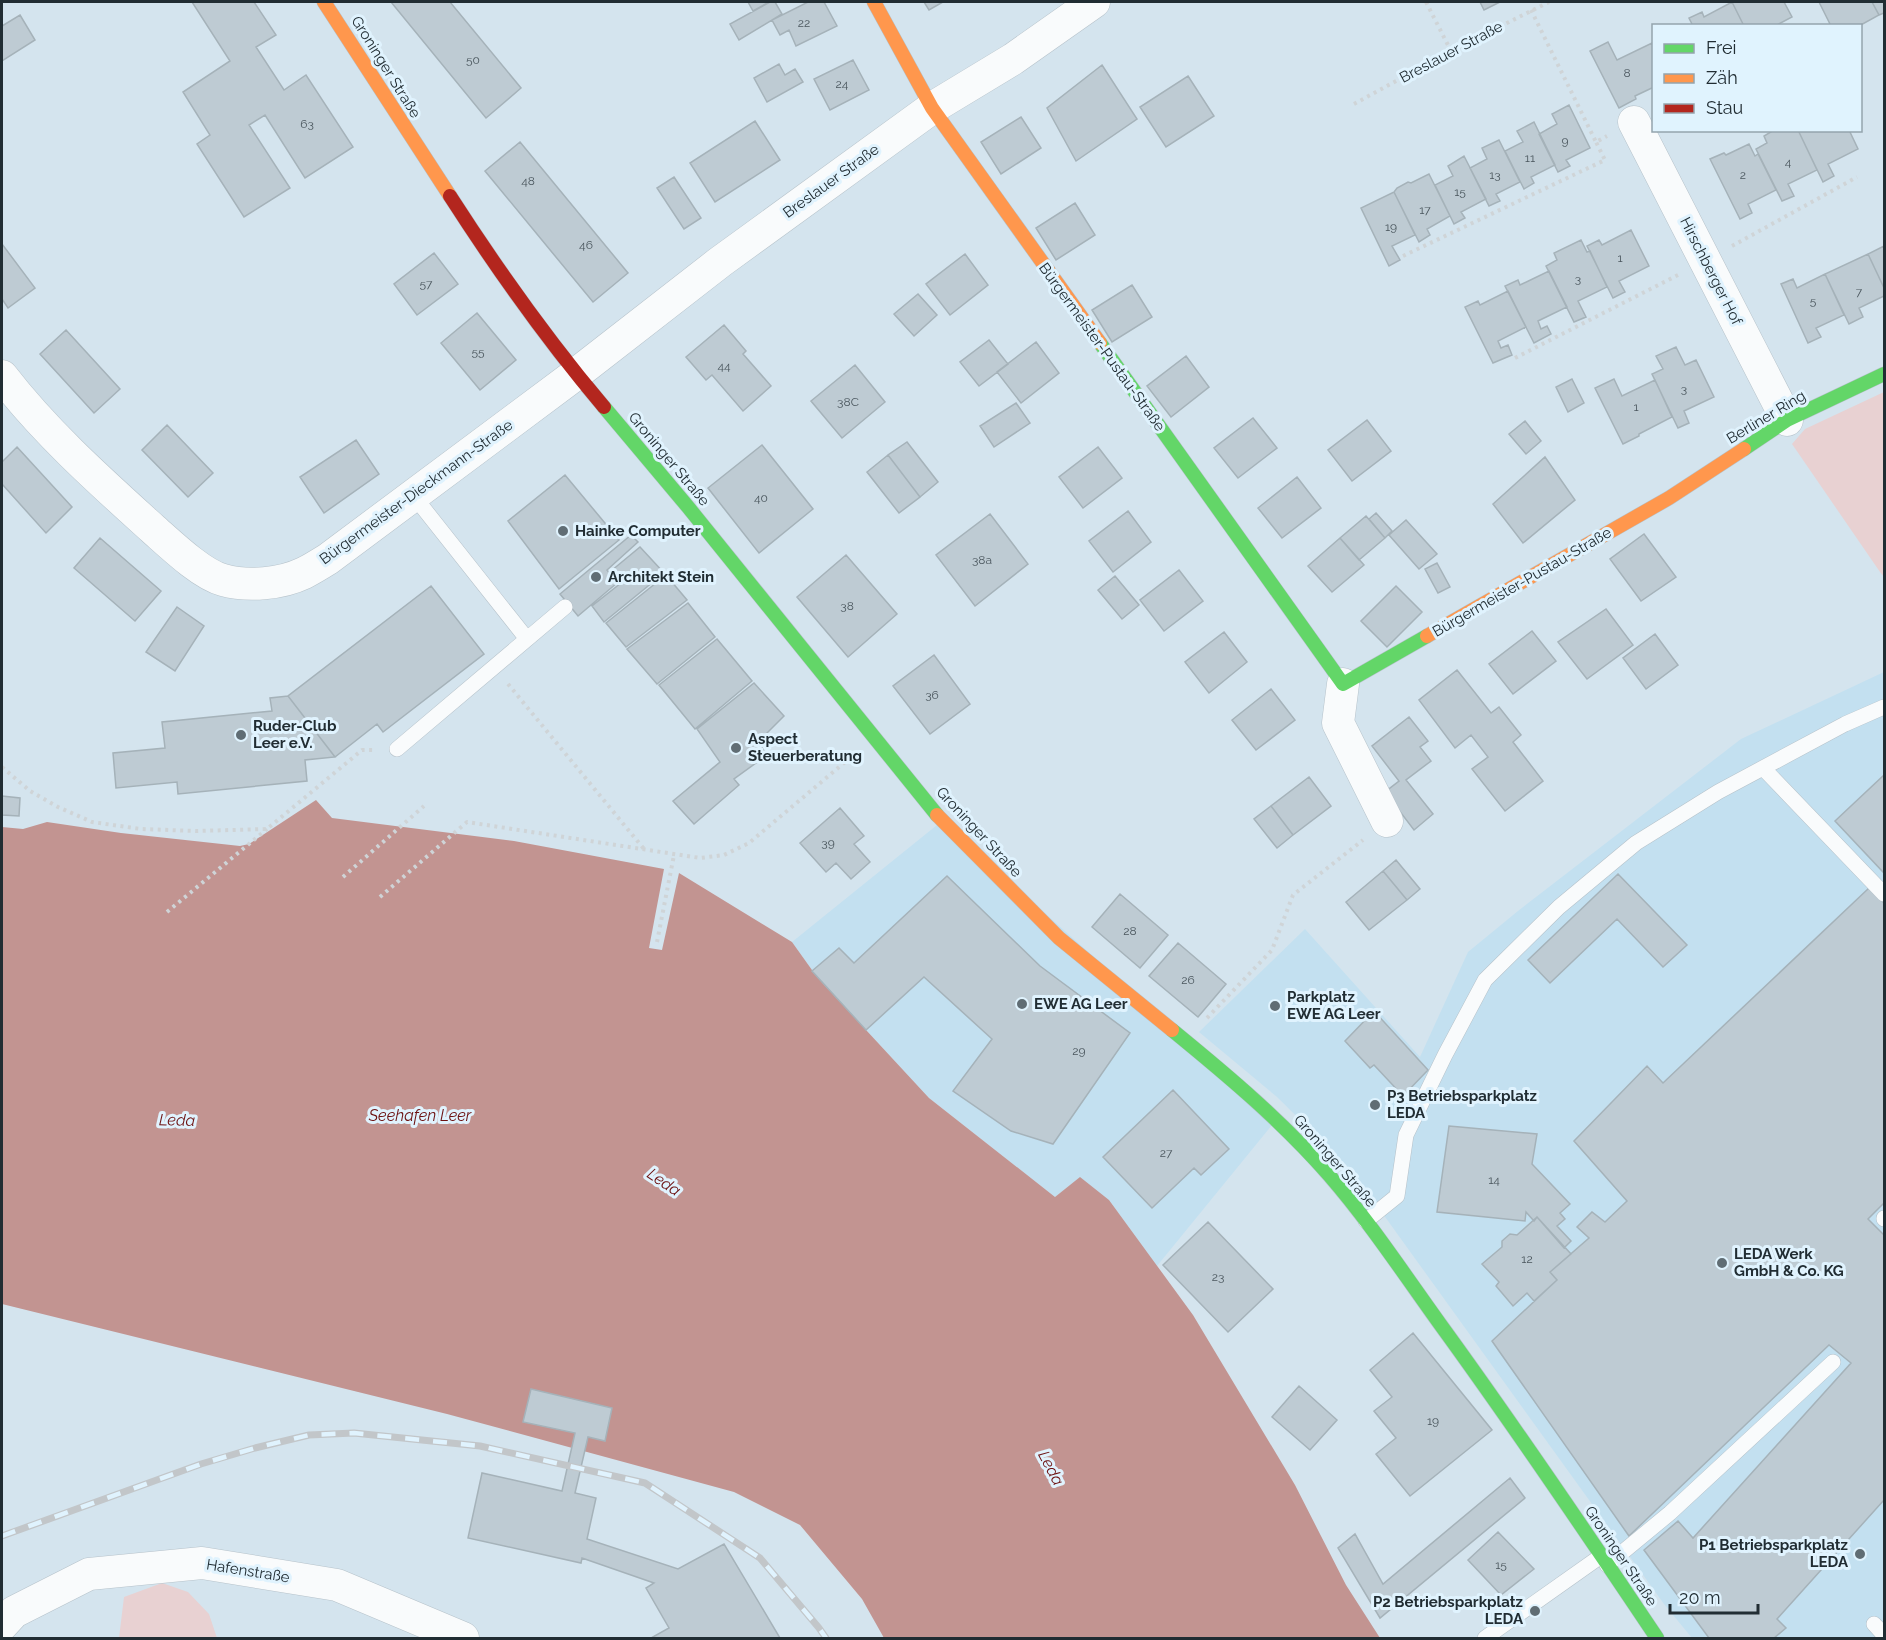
<svg xmlns="http://www.w3.org/2000/svg" width="1886" height="1640" viewBox="0 0 1886 1640" font-family="Raleway,sans-serif">
  <rect width="100%" height="100%" fill="#d4e4ee"/>
  <path fill="#c3e0f0" d="M 1884,672 L 1884,1638 L 1692,1638 L 1664,1604 L 1352,1171 L 1277,1097 L 1199,1032 L 1305,929 L 1420,1057 L 1468,952 L 1518,911 L 1741,739 Z
    M 942,821 L 1276,1120 L 1157,1266 L 1109,1200 L 1080,1178 L 1055,1197 L 929,1098 L 817,977 L 792,942 Z"/>
  <path fill="#e8d1d2" d="M 1884,392 L 1884,577 L 1880,572 L 1792,444 L 1805,429 Z
    M 162,1583 L 188,1592 L 209,1614 L 217,1638 L 119,1638 L 124,1597 Z"/>
  <path fill="#c29491" d="M 316,800 L 332,818 L 514,841 L 664,869 L 649,948 L 662,950 L 679,873 L 792,942 L 817,977 L 929,1098 L 1055,1197 L 1080,1177 L 1109,1200 L 1193,1315 L 1295,1485 L 1346,1585 L 1380,1638 L 884,1638 L 862,1599 L 800,1525 L 734,1492 L 447,1414 L 2,1304 L 2,827 L 23,829 L 47,822 L 121,833 L 240,846 L 249,844 Z"/>
  <path fill="#becbd3" stroke="#a5b2b9" stroke-width="1.5" d="M 192,2 L 254,2 L 276,35 L 256,47 L 284,90 L 306,75 L 353,147 L 305,178 L 265,115 L 249,125 L 290,188 L 244,217 L 197,144 L 210,135 L 183,92 L 230,61 Z
    M 391,2 L 450,2 L 521,88 L 486,118 Z
    M 748,2 L 769,2 L 753,11 Z
    M 770,2 L 775,2 L 782,14 L 739,40 L 730,24 Z
    M 808,2 L 824,2 L 837,26 L 796,46 L 789,30 L 780,35 L 772,20 Z
    M 924,2 L 943,2 L 929,10 Z
    M 1480,2 L 1500,2 L 1484,10 Z
    M 1732,2 L 1784,2 L 1792,17 L 1775,26 L 1744,26 Z
    M 1732,2 L 1744,26 L 1693,26 L 1689,18 L 1702,12 L 1704,17 Z
    M 1819,2 L 1872,2 L 1879,15 L 1859,26 L 1831,26 Z
    M 1872,2 L 1884,2 L 1884,13 L 1879,15 Z
    M 20,15 L 35,40 L 2,61 L 2,26 Z
    M 1608,42 L 1617,60 L 1652,43 L 1654,47 L 1654,87 L 1635,96 L 1636,99 L 1619,108 L 1590,51 Z
    M 853,60 L 869,90 L 830,110 L 814,79 Z
    M 779,64 L 785,75 L 795,69 L 803,82 L 767,102 L 754,78 Z
    M 1102,65 L 1137,119 L 1076,161 L 1047,108 Z
    M 1188,76 L 1214,116 L 1166,147 L 1140,107 Z
    M 1569,105 L 1590,148 L 1566,160 L 1570,166 L 1558,172 L 1539,134 L 1557,124 L 1552,114 Z
    M 1021,117 L 1041,148 L 1001,174 L 981,142 Z
    M 755,121 L 780,160 L 715,202 L 690,163 Z
    M 1534,122 L 1555,165 L 1531,177 L 1534,183 L 1524,189 L 1505,151 L 1523,142 L 1517,131 Z
    M 1774,130 L 1798,130 L 1817,170 L 1788,184 L 1794,196 L 1782,201 L 1756,149 L 1767,143 L 1764,136 Z
    M 1798,130 L 1849,130 L 1858,149 L 1828,164 L 1834,176 L 1823,182 Z
    M 1499,140 L 1520,182 L 1496,194 L 1500,201 L 1489,206 L 1470,168 L 1487,159 L 1482,148 Z
    M 520,142 L 628,273 L 593,302 L 485,171 Z
    M 1749,144 L 1755,156 L 1758,154 L 1776,190 L 1748,204 L 1752,213 L 1740,219 L 1710,159 L 1724,153 L 1726,155 Z
    M 1464,156 L 1486,199 L 1461,212 L 1465,218 L 1454,224 L 1435,185 L 1453,176 L 1448,166 Z
    M 1429,174 L 1450,216 L 1427,229 L 1430,235 L 1419,242 L 1394,192 L 1397,188 L 1408,182 L 1411,183 Z
    M 674,177 L 701,218 L 684,229 L 657,188 Z
    M 1394,192 L 1415,235 L 1392,246 L 1400,260 L 1389,266 L 1361,208 Z
    M 1075,203 L 1095,235 L 1056,260 L 1036,228 Z
    M 1631,230 L 1649,266 L 1619,281 L 1625,292 L 1613,298 L 1587,246 L 1599,240 L 1602,245 Z
    M 1581,240 L 1587,252 L 1590,251 L 1607,287 L 1578,301 L 1586,317 L 1574,322 L 1546,266 L 1557,260 L 1554,253 Z
    M 2,244 L 35,288 L 8,308 L 2,299 Z
    M 1884,246 L 1884,288 L 1868,254 Z
    M 434,253 L 458,284 L 417,315 L 394,284 Z
    M 965,254 L 988,285 L 950,315 L 926,284 Z
    M 1868,254 L 1884,288 L 1884,296 L 1859,308 L 1863,317 L 1849,324 L 1825,274 Z
    M 1549,271 L 1567,307 L 1538,321 L 1541,329 L 1547,326 L 1551,334 L 1534,343 L 1505,286 L 1518,280 L 1520,285 Z
    M 1825,274 L 1844,315 L 1816,328 L 1821,337 L 1808,343 L 1781,284 L 1793,279 L 1797,288 Z
    M 1132,285 L 1152,317 L 1112,342 L 1092,310 Z
    M 1508,291 L 1526,327 L 1498,341 L 1501,348 L 1508,345 L 1512,355 L 1493,363 L 1465,307 L 1478,301 L 1480,305 Z
    M 918,294 L 937,315 L 914,336 L 894,314 Z
    M 477,313 L 516,360 L 480,390 L 441,343 Z
    M 724,325 L 746,351 L 743,354 L 771,386 L 743,411 L 712,375 L 706,380 L 686,357 Z
    M 66,330 L 120,389 L 94,413 L 40,354 Z
    M 989,340 L 1008,364 L 979,386 L 960,362 Z
    M 1036,342 L 1059,373 L 1021,403 L 997,372 Z
    M 1676,347 L 1685,365 L 1696,360 L 1714,397 L 1684,411 L 1689,423 L 1678,428 L 1652,374 L 1663,369 L 1656,356 Z
    M 1186,356 L 1209,387 L 1171,417 L 1147,386 Z
    M 855,365 L 885,402 L 842,438 L 811,401 Z
    M 1572,379 L 1584,403 L 1568,412 L 1556,387 Z
    M 1614,379 L 1622,396 L 1655,380 L 1672,417 L 1639,434 L 1639,436 L 1623,444 L 1595,388 Z
    M 1016,403 L 1030,423 L 994,447 L 980,426 Z
    M 1253,418 L 1277,448 L 1238,478 L 1214,448 Z
    M 1367,420 L 1391,451 L 1352,481 L 1328,450 Z
    M 1525,421 L 1541,441 L 1526,454 L 1509,434 Z
    M 167,425 L 213,473 L 188,497 L 142,450 Z
    M 356,440 L 379,474 L 324,513 L 300,477 Z
    M 907,442 L 938,482 L 920,497 L 888,455 Z
    M 762,445 L 813,509 L 759,553 L 708,488 Z
    M 17,447 L 72,507 L 46,533 L 2,484 L 2,462 Z
    M 1098,447 L 1122,478 L 1083,508 L 1059,477 Z
    M 888,455 L 920,497 L 899,513 L 867,472 Z
    M 1545,457 L 1575,500 L 1523,543 L 1493,504 Z
    M 565,475 L 619,540 L 559,589 L 508,521 Z
    M 1297,477 L 1321,508 L 1282,538 L 1258,508 Z
    M 1128,511 L 1151,542 L 1113,572 L 1089,541 Z
    M 1376,513 L 1392,531 L 1385,538 L 1369,519 Z
    M 990,514 L 1028,564 L 975,606 L 936,555 Z
    M 1366,516 L 1385,538 L 1359,560 L 1340,538 Z
    M 1406,520 L 1437,554 L 1419,569 L 1389,535 Z
    M 1644,534 L 1676,577 L 1641,601 L 1610,559 Z
    M 631,535 L 638,542 L 607,570 L 617,583 L 578,616 L 560,594 Z
    M 100,538 L 161,591 L 135,621 L 74,568 Z
    M 1340,538 L 1364,565 L 1332,592 L 1308,566 Z
    M 640,547 L 664,573 L 604,622 L 592,606 L 621,583 L 611,571 Z
    M 846,555 L 897,614 L 848,657 L 797,597 Z
    M 1437,563 L 1450,587 L 1438,593 L 1425,569 Z
    M 1179,570 L 1203,601 L 1164,631 L 1140,600 Z
    M 666,575 L 687,600 L 626,647 L 606,623 Z
    M 1115,576 L 1139,605 L 1122,619 L 1098,590 Z
    M 431,586 L 484,654 L 383,732 L 377,724 L 335,757 L 288,696 Z
    M 1396,586 L 1422,612 L 1387,647 L 1361,621 Z
    M 688,603 L 715,637 L 657,684 L 627,649 Z
    M 177,607 L 204,626 L 175,671 L 146,652 Z
    M 1606,609 L 1633,645 L 1587,679 L 1558,642 Z
    M 1532,631 L 1556,661 L 1513,694 L 1489,664 Z
    M 1224,632 L 1247,662 L 1209,693 L 1185,662 Z
    M 1655,634 L 1678,665 L 1646,689 L 1623,658 Z
    M 717,639 L 752,681 L 695,729 L 659,685 Z
    M 934,655 L 970,704 L 930,734 L 893,686 Z
    M 1457,670 L 1491,713 L 1499,707 L 1521,735 L 1513,742 L 1543,781 L 1505,811 L 1472,769 L 1488,757 L 1471,735 L 1455,748 L 1419,700 Z
    M 754,683 L 784,716 L 758,742 L 767,755 L 734,779 L 739,785 L 694,824 L 673,801 L 720,762 L 697,729 Z
    M 1271,689 L 1295,720 L 1256,750 L 1232,720 Z
    M 288,696 L 335,757 L 305,760 L 307,781 L 178,794 L 177,782 L 116,788 L 113,753 L 165,748 L 162,722 L 272,711 L 270,698 Z
    M 1409,717 L 1428,741 L 1420,747 L 1431,761 L 1406,780 L 1433,814 L 1414,830 L 1385,792 L 1399,781 L 1372,746 Z
    M 1884,775 L 1884,873 L 1835,821 Z
    M 1309,777 L 1331,806 L 1293,835 L 1271,806 Z
    M 2,796 L 20,798 L 19,816 L 2,815 Z
    M 1271,806 L 1293,835 L 1277,848 L 1254,819 Z
    M 840,808 L 864,836 L 854,844 L 870,862 L 851,879 L 836,863 L 826,872 L 800,843 Z
    M 1396,860 L 1420,889 L 1407,900 L 1383,871 Z
    M 1383,871 L 1407,900 L 1369,930 L 1346,902 Z
    M 1618,874 L 1687,945 L 1663,967 L 1617,919 L 1550,983 L 1528,960 Z
    M 947,876 L 1040,966 L 1130,1033 L 1053,1144 L 1011,1131 L 953,1091 L 992,1039 L 924,977 L 866,1030 L 812,971 L 839,948 L 854,963 Z
    M 1870,887 L 1884,903 L 1884,1203 L 1868,1219 L 1884,1235 L 1884,1500 L 1777,1619 L 1786,1628 L 1774,1638 L 1709,1638 L 1644,1550 L 1678,1521 L 1693,1538 L 1851,1363 L 1829,1345 L 1629,1536 L 1492,1341 L 1557,1280 L 1550,1272 L 1589,1238 L 1577,1227 L 1592,1212 L 1605,1222 L 1627,1201 L 1574,1141 L 1647,1066 L 1663,1083 Z
    M 1120,894 L 1168,935 L 1140,968 L 1092,927 Z
    M 1178,943 L 1226,984 L 1198,1017 L 1149,976 Z
    M 1374,1011 L 1428,1070 L 1403,1096 L 1374,1065 L 1370,1068 L 1345,1041 Z
    M 1173,1090 L 1229,1149 L 1201,1175 L 1194,1168 L 1152,1208 L 1103,1157 Z
    M 1449,1126 L 1537,1134 L 1532,1164 L 1570,1204 L 1560,1213 L 1565,1219 L 1557,1226 L 1571,1241 L 1564,1248 L 1537,1217 L 1534,1221 L 1526,1212 L 1525,1221 L 1437,1212 Z
    M 1537,1217 L 1571,1254 L 1550,1272 L 1557,1280 L 1534,1301 L 1527,1293 L 1513,1306 L 1496,1286 L 1499,1282 L 1482,1264 L 1502,1247 L 1502,1241 L 1510,1234 L 1517,1235 Z
    M 1208,1222 L 1273,1289 L 1228,1332 L 1163,1265 Z
    M 1413,1333 L 1492,1430 L 1410,1496 L 1376,1454 L 1396,1438 L 1374,1411 L 1392,1397 L 1370,1370 Z
    M 1299,1386 L 1337,1420 L 1310,1450 L 1272,1417 Z
    M 531,1389 L 612,1408 L 605,1441 L 588,1437 L 575,1493 L 596,1498 L 587,1539 L 678,1569 L 724,1544 L 780,1638 L 651,1638 L 669,1628 L 646,1588 L 654,1583 L 582,1558 L 581,1563 L 468,1538 L 482,1473 L 562,1491 L 575,1433 L 523,1422 Z
    M 1510,1478 L 1525,1498 L 1380,1618 L 1338,1548 L 1355,1534 L 1383,1584 Z
    M 1498,1532 L 1534,1569 L 1501,1595 L 1468,1560 Z"/>
  <g fill="none" stroke-linecap="round" stroke-linejoin="round">
    <g stroke="#b6c2ca" stroke-width="16">
      <path id="lane" d="M 413,495 L 527,639
        M 397,749 L 565,607
        M 1763,768 L 1884,894
        M 1884,1218 L 1884,1219
        M 1366,1221 L 1397,1196 L 1406,1135 L 1445,1055 L 1485,980 L 1559,907 L 1636,843 L 1718,792 L 1845,724 L 1884,707
        M 1607,1565 L 1670,1513 L 1833,1362
        M 1874,1624 L 1884,1635
        M 1485,1638 L 1601,1556"/>
    </g>
    <g stroke="#b6c2ca" stroke-width="33">
      <path id="street" d="M 1634,122 L 1787,420
        M 2,376 C 46,433 100,481 153,529 C 170,544 201,574 223,580 C 248,587 281,584 304,573 C 312,569 320,564 328,559 L 576,374 L 720,262 L 932,108 L 1013,59 L 1094,2
        M 1343,684 L 1338,723 L 1387,821
        M 2,1625 L 14,1612 L 89,1574 L 202,1563 L 337,1585 L 463,1638"/>
    </g>
    <g stroke="#b6c2ca" stroke-width="15">
      <path id="fast" d="M 1100,343 L 1343,684 L 1427,636
        M 604,407 L 688,507 L 937,815
        M 1744,449 L 1787,420 L 1884,374
        M 1172,1030 C 1227,1075 1282,1121 1329,1175 C 1369,1221 1404,1274 1440,1324 C 1515,1427 1586,1532 1657,1638"/>
    </g>
    <g stroke="#b6c2ca" stroke-width="15">
      <path id="slow" d="M 324,2 L 450,196
        M 874,2 L 932,108 L 1100,343
        M 1427,636 L 1669,498 L 1744,449
        M 937,815 L 1059,938 L 1172,1030"/>
    </g>
    <g stroke="#b6c2ca" stroke-width="15">
      <path id="jam" d="M 450,196 C 497,269 548,341 604,407"/>
    </g>
    <path stroke="#cfd4d7" stroke-width="4" stroke-dasharray="3 4.5" stroke-linecap="butt" d="M 1426,2 L 1451,51
      M 1531,10 L 1596,142 L 1607,136
      M 1354,104 L 1451,51 L 1549,2
      M 1732,246 L 1857,177
      M 1403,256 L 1605,160 L 1596,142
      M 1515,358 L 1678,275
      M 508,684 L 644,849
      M 2,767 L 30,791 L 58,807 L 92,822 L 141,829 L 197,831 L 267,829 L 362,750 L 375,750
      M 343,877 L 424,806
      M 380,897 L 467,822 L 700,858 L 724,855 L 749,843 L 851,757
      M 167,912 L 267,829
      M 657,942 L 674,855
      M 1207,1018 L 1272,950 L 1293,895 L 1363,840"/>
    <use href="#lane" stroke="#f9fbfc" stroke-width="15"/>
    <use href="#street" stroke="#f9fbfc" stroke-width="32"/>
    <use href="#fast" stroke="#63d668" stroke-width="14"/>
    <use href="#slow" stroke="#ff974d" stroke-width="14"/>
    <use href="#jam" stroke="#b3261e" stroke-width="14"/>
    <g stroke="#c2c6c9" stroke-width="7">
      <path id="rail" d="M 2,1536 L 201,1464 L 255,1448 L 309,1435 L 354,1433 L 480,1446 L 645,1483 L 760,1558 L 819,1628 L 826,1638"/>
    </g>
    <use href="#rail" stroke="#e0f3fe" stroke-width="4.5" stroke-dasharray="14" stroke-linecap="butt"/>
  </g>
  <g fill="#606d74" stroke="#e0f3fe" stroke-width="2">
    <circle cx="563" cy="531" r="6"/>
    <circle cx="596" cy="577" r="6"/>
    <circle cx="241" cy="735" r="6"/>
    <circle cx="736" cy="748" r="6"/>
    <circle cx="1022" cy="1004" r="6"/>
    <circle cx="1275" cy="1006" r="6"/>
    <circle cx="1375" cy="1105" r="6"/>
    <circle cx="1722" cy="1263" r="6"/>
    <circle cx="1860" cy="1554" r="6"/>
    <circle cx="1535" cy="1611" r="6"/>
  </g>
  <g text-anchor="middle" dominant-baseline="central" stroke-width="6" stroke-linejoin="round" paint-order="stroke">
    <g font-size="12" fill="#4a565d">
      <text x="804" y="23">22</text>
      <text x="473" y="60">50</text>
      <text x="1627" y="73">8</text>
      <text x="842" y="84">24</text>
      <text x="307" y="124">63</text>
      <text x="1565" y="141">9</text>
      <text x="1530" y="158">11</text>
      <text x="1788" y="162">4</text>
      <text x="1495" y="175">13</text>
      <text x="1743" y="175">2</text>
      <text x="528" y="181">48</text>
      <text x="1460" y="192">15</text>
      <text x="1425" y="210">17</text>
      <text x="1391" y="227">19</text>
      <text x="586" y="245">46</text>
      <text x="1620" y="258">1</text>
      <text x="1578" y="279">3</text>
      <text x="426" y="284">57</text>
      <text x="1859" y="292">7</text>
      <text x="1813" y="301">5</text>
      <text x="478" y="352">55</text>
      <text x="724" y="366">44</text>
      <text x="1684" y="389">3</text>
      <text x="848" y="402">38C</text>
      <text x="1636" y="407">1</text>
      <text x="761" y="498">40</text>
      <text x="982" y="560">38a</text>
      <text x="847" y="606">38</text>
      <text x="932" y="695">36</text>
      <text x="828" y="843">39</text>
      <text x="1130" y="931">28</text>
      <text x="1188" y="980">26</text>
      <text x="1079" y="1051">29</text>
      <text x="1166" y="1153">27</text>
      <text x="1494" y="1180">14</text>
      <text x="1527" y="1259">12</text>
      <text x="1218" y="1277">23</text>
      <text x="1433" y="1421">19</text>
      <text x="1501" y="1565">15</text>
    </g>
    <g font-size="15" fill="#212d33" stroke="#e0f3fe">
      <text transform="translate(1451 52) rotate(-28)">Breslauer Straße</text>
      <text transform="translate(386 67) rotate(58)">Groninger Straße</text>
      <text transform="translate(831 181) rotate(-36)">Breslauer Straße</text>
      <text transform="translate(1711 271) rotate(63)">Hirschberger Hof</text>
      <text transform="translate(1102 347) rotate(54)">Bürgermeister-Pustau-Straße</text>
      <text transform="translate(1766 417) rotate(-31)">Berliner Ring</text>
      <text transform="translate(669 459) rotate(50)">Groninger Straße</text>
      <text transform="translate(416 492) rotate(-36)">Bürgermeister-Dieckmann-Straße</text>
      <text transform="translate(1522 582) rotate(-30)">Bürgermeister-Pustau-Straße</text>
      <text transform="translate(979 832) rotate(47)">Groninger Straße</text>
      <text transform="translate(1335 1161) rotate(49)">Groninger Straße</text>
      <text transform="translate(1621 1556) rotate(56)">Groninger Straße</text>
      <text transform="translate(248 1571) rotate(9)">Hafenstraße</text>
    </g>
    <g font-size="15" font-weight="bold" fill="#212d33" stroke="#e0f3fe" text-anchor="start">
      <text x="575" y="531">Hainke Computer</text>
      <text x="608" y="577">Architekt Stein</text>
      <text x="253" y="726">Ruder-Club<tspan x="253" dy="17">Leer e.V.</tspan></text>
      <text x="748" y="739">Aspect<tspan x="748" dy="17">Steuerberatung</tspan></text>
      <text x="1287" y="997">Parkplatz<tspan x="1287" dy="17">EWE AG Leer</tspan></text>
      <text x="1034" y="1004">EWE AG Leer</text>
      <text x="1387" y="1096">P3 Betriebsparkplatz<tspan x="1387" dy="17">LEDA</tspan></text>
      <text x="1734" y="1254">LEDA Werk<tspan x="1734" dy="17">GmbH &amp; Co. KG</tspan></text>
      <text x="1848" y="1545" text-anchor="end">P1 Betriebsparkplatz<tspan x="1848" dy="17">LEDA</tspan></text>
      <text x="1523" y="1602" text-anchor="end">P2 Betriebsparkplatz<tspan x="1523" dy="17">LEDA</tspan></text>
    </g>
    <g font-size="16" font-style="italic" fill="#6c1010" stroke="#e0f3fe">
      <text x="420" y="1115">Seehafen Leer</text>
      <text transform="translate(177 1120) rotate(1)">Leda</text>
      <text transform="translate(664 1182) rotate(34)">Leda</text>
      <text transform="translate(1051 1468) rotate(62)">Leda</text>
    </g>
  </g>
  <rect width="1886" height="1640" fill="none" stroke="#212d33" stroke-width="6"/>
  <rect x="1652" y="24" width="210" height="108" fill="#e0f3fe" stroke="#94a4ad" stroke-width="1.5"/>
  <rect x="1664" y="44" width="30" height="9" fill="#63d668" stroke="#94a4ad" stroke-width="1.5"/>
  <text x="1706" y="54" font-size="18" fill="#212d33">Frei</text>
  <rect x="1664" y="74" width="30" height="9" fill="#ff974d" stroke="#94a4ad" stroke-width="1.5"/>
  <text x="1706" y="84" font-size="18" fill="#212d33">Zäh</text>
  <rect x="1664" y="104" width="30" height="9" fill="#b3261e" stroke="#94a4ad" stroke-width="1.5"/>
  <text x="1706" y="114" font-size="18" fill="#212d33">Stau</text>
  <path d="M1670 1604v9h88v-9" fill="none" stroke="#212d33" stroke-width="3"/>
  <text x="1679" y="1604" font-size="18" fill="#212d33" stroke="#e0f3fe" stroke-width="4.5" paint-order="stroke">20 m</text>
</svg>
